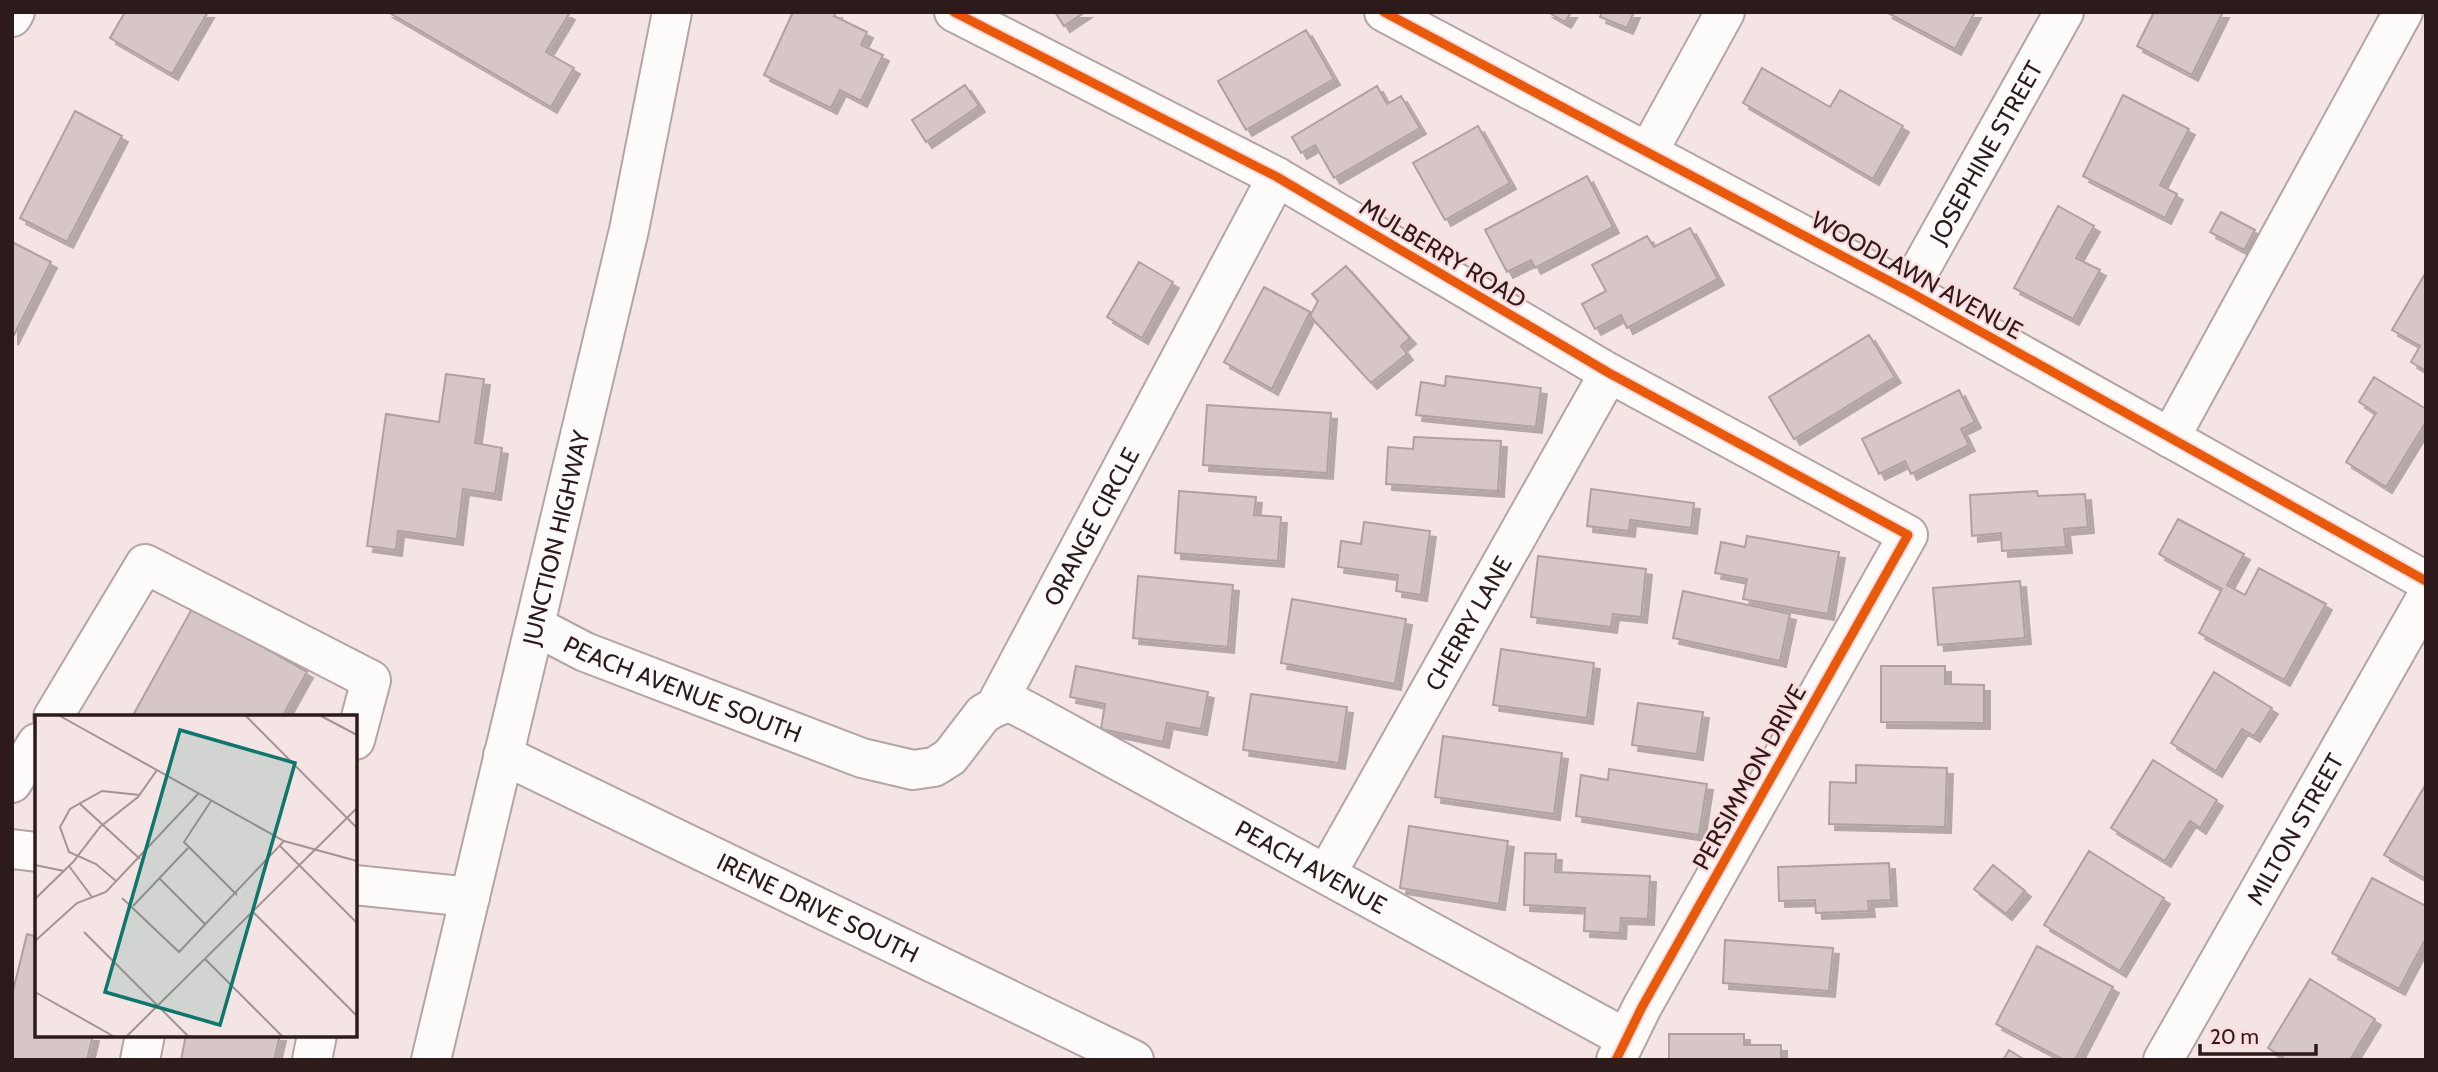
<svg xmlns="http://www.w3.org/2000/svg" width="2438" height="1072" viewBox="0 0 2438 1072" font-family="Cabin,sans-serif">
  <defs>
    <filter id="shadow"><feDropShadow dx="6" dy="6" stdDeviation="0" flood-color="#0004"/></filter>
  </defs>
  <rect width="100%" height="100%" fill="#f5e4e4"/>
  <path fill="#d7c6c6" stroke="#b0a0a0" stroke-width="2" filter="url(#shadow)" d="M 125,12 L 208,12 L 172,74 L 110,38 Z
    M 388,12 L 566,12 L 569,14 L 546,52 L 574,68 L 551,107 Z
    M 793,12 L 836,12 L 834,16 L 867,32 L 861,45 L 883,55 L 861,101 L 840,90 L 831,108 L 764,75 Z
    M 1055,12 L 1085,12 L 1064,26 Z
    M 1548,12 L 1571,12 L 1565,22 Z
    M 1602,12 L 1634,12 L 1627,28 L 1600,17 Z
    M 1886,12 L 1975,12 L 1955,49 Z
    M 2154,12 L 2223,12 L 2192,75 L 2137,46 Z
    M 1306,30 L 1334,79 L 1246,130 L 1218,81 Z
    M 1762,68 L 1830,107 L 1840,90 L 1903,126 L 1873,179 L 1743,103 Z
    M 965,85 L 979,106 L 926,142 L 912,120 Z
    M 1377,86 L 1387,104 L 1401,96 L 1420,128 L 1334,178 L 1315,145 L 1301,153 L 1292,137 Z
    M 2123,95 L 2189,129 L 2160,185 L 2177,194 L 2165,218 L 2083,176 Z
    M 75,111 L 122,136 L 67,242 L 20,218 Z
    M 1478,126 L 1510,183 L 1445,220 L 1413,163 Z
    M 1587,176 L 1613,227 L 1535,268 L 1531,260 L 1507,272 L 1485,230 Z
    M 2058,206 L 2094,226 L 2076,258 L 2100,270 L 2073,319 L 2014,288 Z
    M 2221,212 L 2255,230 L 2244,250 L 2210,232 Z
    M 1690,228 L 1718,279 L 1627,328 L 1621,315 L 1595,329 L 1582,304 L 1606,291 L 1592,265 L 1647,236 L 1654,247 Z
    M 12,242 L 51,262 L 12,339 Z
    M 1139,262 L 1173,282 L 1142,338 L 1107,317 Z
    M 1346,266 L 1410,338 L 1401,346 L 1407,354 L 1371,383 L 1310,316 L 1318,301 L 1312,294 Z
    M 2426,272 L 2426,371 L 2411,362 L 2420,346 L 2392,330 Z
    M 1264,287 L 1310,312 L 1272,389 L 1224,362 Z
    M 1869,335 L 1895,377 L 1794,439 L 1769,397 Z
    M 446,374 L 484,379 L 475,443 L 502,448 L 495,494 L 463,489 L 457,539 L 398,531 L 396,550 L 367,546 L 386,414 L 439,422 Z
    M 1446,376 L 1541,388 L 1536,427 L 1416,415 L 1421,382 L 1445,386 Z
    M 2374,377 L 2426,409 L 2426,422 L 2386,487 L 2346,462 L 2376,413 L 2359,402 Z
    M 1959,390 L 1975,422 L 1961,429 L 1969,445 L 1911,474 L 1905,461 L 1879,474 L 1862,439 Z
    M 1207,405 L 1331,413 L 1327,473 L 1203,465 Z
    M 1414,437 L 1501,441 L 1498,491 L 1386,484 L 1388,447 L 1413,449 Z
    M 1591,489 L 1694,503 L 1691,528 L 1630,520 L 1629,531 L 1587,526 Z
    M 1179,491 L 1256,497 L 1254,515 L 1281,517 L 1278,561 L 1175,553 Z
    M 2037,491 L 2038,496 L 2085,494 L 2088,527 L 2064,529 L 2066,547 L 2002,551 L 2001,533 L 1972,536 L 1970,495 Z
    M 2178,519 L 2244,554 L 2227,585 L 2245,595 L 2259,568 L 2326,604 L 2284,680 L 2199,633 L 2222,589 L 2159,554 Z
    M 1364,522 L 1430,531 L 1421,595 L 1396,591 L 1398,575 L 1338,567 L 1341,541 L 1361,544 Z
    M 1747,536 L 1839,552 L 1828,614 L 1743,599 L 1747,579 L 1715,573 L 1721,542 L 1745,547 Z
    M 1538,556 L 1646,569 L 1641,617 L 1613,614 L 1611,627 L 1531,617 Z
    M 1138,576 L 1233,585 L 1228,647 L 1133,638 Z
    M 2020,581 L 2025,638 L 1938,645 L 1933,588 Z
    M 1683,591 L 1790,614 L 1780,661 L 1673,638 Z
    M 1292,599 L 1406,619 L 1395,684 L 1281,663 Z
    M 193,607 L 307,672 L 282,717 L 132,717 Z
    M 1501,649 L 1594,663 L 1587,718 L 1493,705 Z
    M 1076,666 L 1208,692 L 1201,729 L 1167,723 L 1163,742 L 1101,729 L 1105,704 L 1070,697 Z
    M 1881,666 L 1945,666 L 1945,684 L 1984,685 L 1984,723 L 1881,722 Z
    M 2214,672 L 2272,708 L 2254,736 L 2242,729 L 2216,771 L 2171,743 Z
    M 1251,694 L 1347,707 L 1339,763 L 1243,750 Z
    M 1638,703 L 1703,712 L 1697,754 L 1632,745 Z
    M 1443,736 L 1562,753 L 1554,814 L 1435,797 Z
    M 2153,760 L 2217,800 L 2200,828 L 2190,821 L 2165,861 L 2111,828 Z
    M 1856,765 L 1947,768 L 1945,827 L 1829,824 L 1830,782 L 1856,783 Z
    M 1609,769 L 1707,784 L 1699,835 L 1576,816 L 1581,775 L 1608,780 Z
    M 2426,784 L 2426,879 L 2384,855 Z
    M 1409,826 L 1508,841 L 1499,904 L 1400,888 Z
    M 2089,851 L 2164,898 L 2120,971 L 2044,925 Z
    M 1525,853 L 1556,854 L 1555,872 L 1650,876 L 1648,919 L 1621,918 L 1620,933 L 1584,931 L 1585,908 L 1524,905 Z
    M 1889,863 L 1891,900 L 1868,901 L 1869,911 L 1816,913 L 1815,900 L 1779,901 L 1778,867 Z
    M 1993,865 L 2025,891 L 2006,914 L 1974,889 Z
    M 2372,878 L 2426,906 L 2426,938 L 2399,989 L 2332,953 Z
    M 27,934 L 37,937 L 37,1035 L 93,1035 L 87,1060 L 12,1060 L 12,995 Z
    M 1725,940 L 1833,948 L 1829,991 L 1723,983 Z
    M 2037,946 L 2113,987 L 2075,1060 L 2064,1060 L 1996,1024 Z
    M 2310,979 L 2375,1019 L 2350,1060 L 2287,1060 L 2268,1048 Z
    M 1669,1034 L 1744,1034 L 1744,1045 L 1781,1045 L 1781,1060 L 1669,1060 Z
    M 186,1035 L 280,1035 L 274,1060 L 181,1060 Z
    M 2009,1050 L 2025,1060 L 2003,1060 Z"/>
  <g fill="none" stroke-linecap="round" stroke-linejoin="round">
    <g stroke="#b4a4a4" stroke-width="42">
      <g id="minor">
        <path d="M 954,12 L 1277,177 L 1609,373 L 1908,535 L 1642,1007 L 1616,1060"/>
        <path d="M 1384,12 L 1908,291 L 2426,581"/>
        <path d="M 12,17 L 15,12"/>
        <path d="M 1648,152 L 1725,12"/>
        <path id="s1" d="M 1908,291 L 2064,12"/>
        <path d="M 2170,438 L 2403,12"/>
        <path id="s2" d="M 535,626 L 585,652 L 862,758 L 913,770 L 934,767 L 950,757 L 983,714 L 995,707 L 1277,177"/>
        <path id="s3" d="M 995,707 L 1010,702 L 1029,712 L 1625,1038"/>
        <path d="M 53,717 L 145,564 L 371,680 L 355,740"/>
        <path id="s4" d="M 503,755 L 1134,1060"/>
        <path d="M 12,783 L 37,743"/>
        <path d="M 12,849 L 37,852"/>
        <path id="s5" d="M 1327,873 L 1609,373"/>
        <path d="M 355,885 L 470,897"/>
        <path d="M 140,1060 L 145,1035"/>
        <path d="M 312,1060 L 317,1035"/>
        <path id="s6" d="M 2163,1060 L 2426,598"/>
      </g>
    </g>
    <g stroke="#b4a4a4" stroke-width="42">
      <g id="major">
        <path id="s7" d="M 431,1060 L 629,230 L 672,12"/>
      </g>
    </g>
    <use href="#minor" stroke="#fefbfb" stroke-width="38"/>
    <use href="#major" stroke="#fefbfb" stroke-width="38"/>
    <g stroke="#fddcdd" stroke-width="13">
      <path id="cycleway" d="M 954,12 L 1277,177 L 1609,373 L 1908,535 L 1642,1007 L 1616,1060
        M 1384,12 L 1908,291 L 2426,581"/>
    </g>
    <use href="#cycleway" stroke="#e8590c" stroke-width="9"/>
  </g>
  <g text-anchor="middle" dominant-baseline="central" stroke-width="5" stroke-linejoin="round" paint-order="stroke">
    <g font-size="24" fill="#2d1a1b" stroke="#fddcdd">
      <text stroke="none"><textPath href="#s1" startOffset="159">JOSEPHINE STREET</textPath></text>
      <text transform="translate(1443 253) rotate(31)">MULBERRY ROAD</text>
      <text transform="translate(1917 275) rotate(29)">WOODLAWN AVENUE</text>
      <text stroke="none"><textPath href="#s2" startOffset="718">ORANGE CIRCLE</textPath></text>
      <text stroke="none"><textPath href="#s7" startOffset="537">JUNCTION HIGHWAY</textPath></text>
      <text stroke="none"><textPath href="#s5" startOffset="287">CHERRY LANE</textPath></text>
      <text stroke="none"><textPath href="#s2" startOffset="161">PEACH AVENUE SOUTH</textPath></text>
      <text transform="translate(1749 777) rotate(-61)">PERSIMMON DRIVE</text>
      <text stroke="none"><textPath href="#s6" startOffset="266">MILTON STREET</textPath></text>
      <text stroke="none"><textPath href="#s3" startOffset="359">PEACH AVENUE</textPath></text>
      <text stroke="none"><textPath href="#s4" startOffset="350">IRENE DRIVE SOUTH</textPath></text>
    </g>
  </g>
  <g transform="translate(35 715)">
    <rect width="322" height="322" fill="#f5e4e4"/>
    <path fill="none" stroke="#a59394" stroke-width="2" d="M 25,1 L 249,126 L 322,146M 211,1 L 322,113M 286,1 L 322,20M 176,86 L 149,127 L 202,180M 44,88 L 105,144M 245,131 L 322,208M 0,150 L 29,156M 34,151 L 57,182M 125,164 L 170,209M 81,166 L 61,149 L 34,137 L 25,112 L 35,94 L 67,76 L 105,80M 87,183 L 144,237 L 249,126M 0,184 L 38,147 L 65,112 L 103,82 L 122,55M 98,191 L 153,133M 217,196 L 322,301M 49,217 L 153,321M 0,226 L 42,188 L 71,177 L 163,79M 170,244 L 247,321M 0,277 L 78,321M 92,321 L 322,93"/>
    <path fill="#0f766e" fill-opacity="0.15" stroke="#0f766e" stroke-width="3.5" d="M 145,15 L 260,48 L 185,310 L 70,277 Z"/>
    <rect width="322" height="322" fill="none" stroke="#2d1a1b" stroke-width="3.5"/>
  </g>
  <rect width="2438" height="1072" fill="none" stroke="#2d1a1b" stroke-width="28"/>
  <path d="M2200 1044v10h116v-10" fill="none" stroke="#2d1a1b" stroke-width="3.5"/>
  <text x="2210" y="1044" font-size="21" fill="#2d1a1b" stroke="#fddcdd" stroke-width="5" paint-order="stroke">20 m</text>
</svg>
